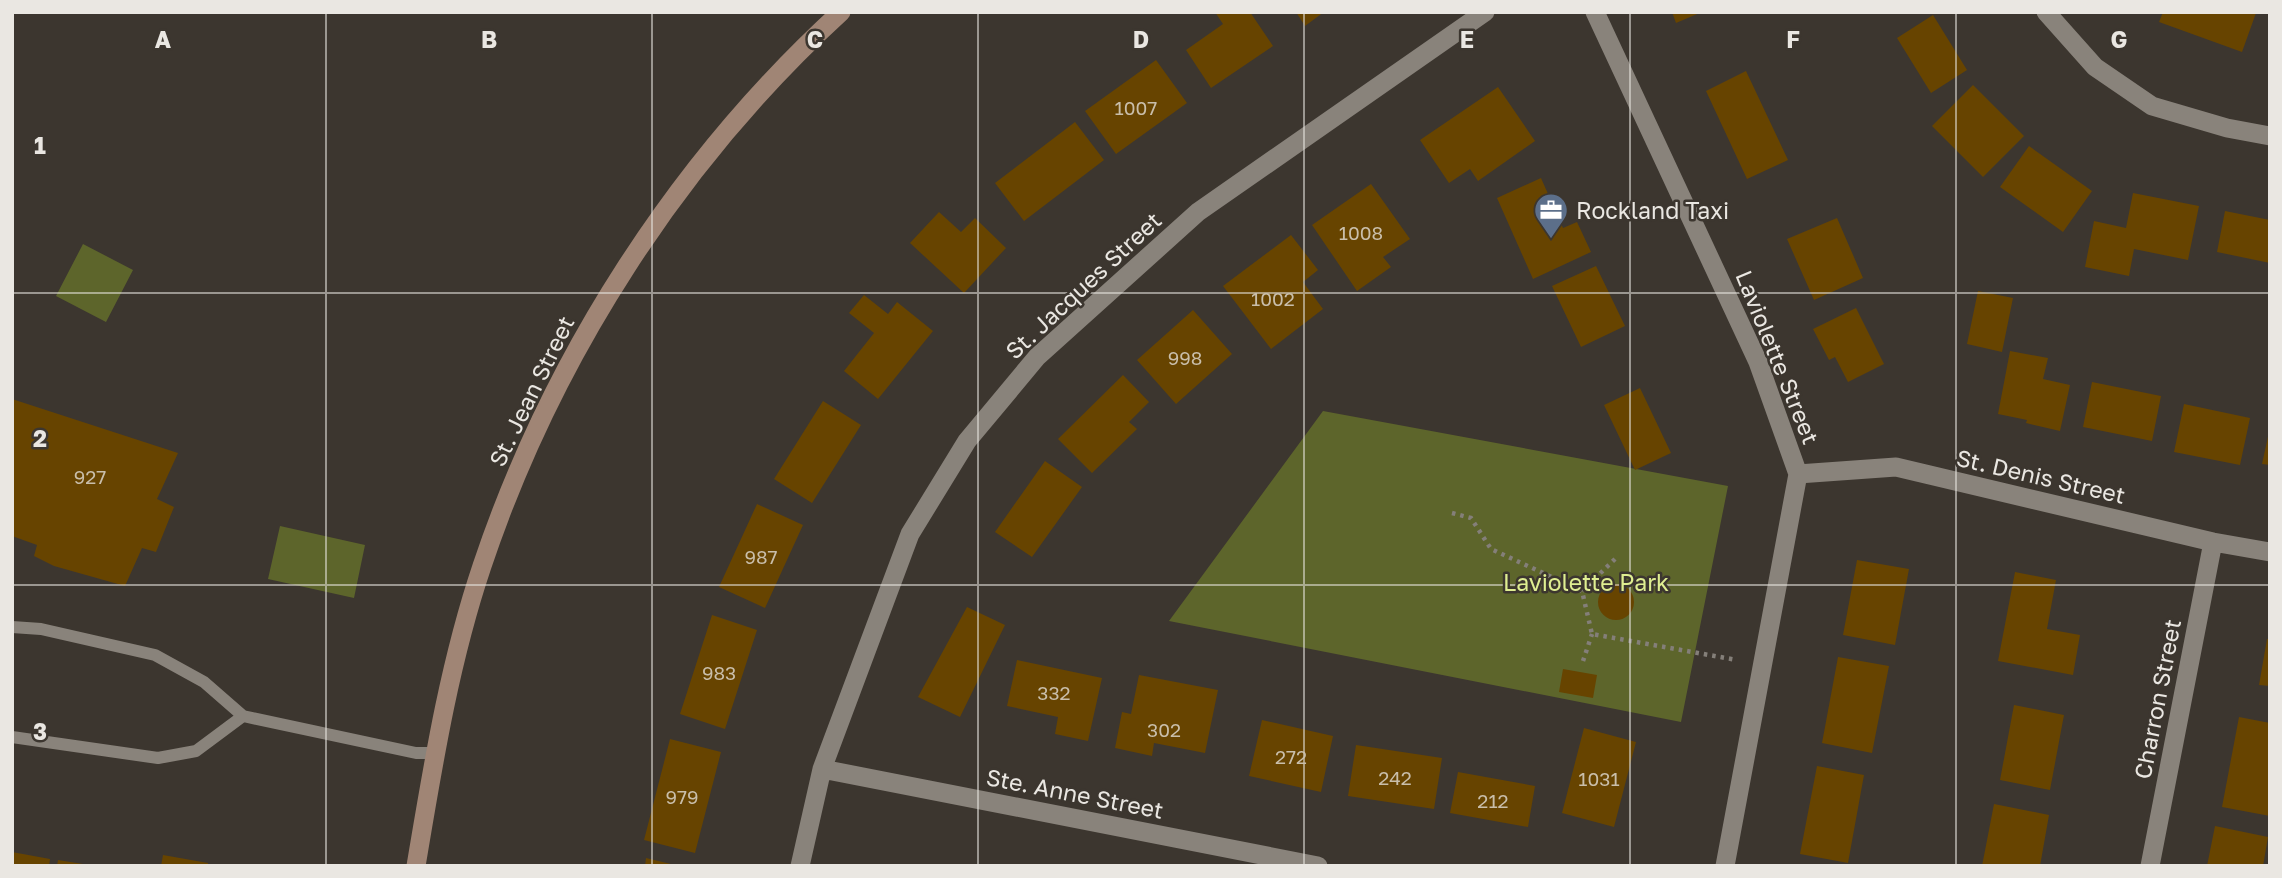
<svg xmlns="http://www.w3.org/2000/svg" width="2282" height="878" viewBox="0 0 2282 878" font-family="'Golos Text',sans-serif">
  <rect width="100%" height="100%" fill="#3c362f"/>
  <path fill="#5d652b" d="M 83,244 L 133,270 L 106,322 L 56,296 Z
    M 1323,411 L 1728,486 L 1681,722 L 1169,621 Z
    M 280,526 L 365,545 L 354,598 L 268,579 Z"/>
  <path fill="#674400" d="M 1215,12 L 1250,12 L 1273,46 L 1211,88 L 1186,50 L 1223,24 Z
    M 1296,12 L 1324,12 L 1305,26 Z
    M 1672,12 L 1702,12 L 1676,23 Z
    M 2163,12 L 2254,12 L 2256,13 L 2242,52 L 2159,22 Z
    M 1933,15 L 1967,70 L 1931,93 L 1897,38 Z
    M 1156,60 L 1187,103 L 1116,154 L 1085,111 Z
    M 1746,71 L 1788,160 L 1747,179 L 1706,91 Z
    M 1973,85 L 2024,136 L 1983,177 L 1932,126 Z
    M 1498,87 L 1535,141 L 1478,181 L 1470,169 L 1449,183 L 1420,140 Z
    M 1075,122 L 1104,160 L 1024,221 L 995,183 Z
    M 2029,146 L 2092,191 L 2063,232 L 2000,187 Z
    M 1541,178 L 1563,228 L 1577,222 L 1591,252 L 1533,279 L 1497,198 Z
    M 1371,184 L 1410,239 L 1383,257 L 1391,267 L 1357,291 L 1312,225 Z
    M 2133,193 L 2199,206 L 2188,260 L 2134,249 L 2129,276 L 2085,267 L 2094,221 L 2126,228 Z
    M 2225,211 L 2270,220 L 2270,263 L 2217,252 Z
    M 939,212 L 961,232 L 975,218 L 1006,248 L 964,293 L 910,243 Z
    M 1837,218 L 1863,278 L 1814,300 L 1787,239 Z
    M 1291,235 L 1318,270 L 1303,282 L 1323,309 L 1271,349 L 1223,286 Z
    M 1596,266 L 1625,326 L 1581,347 L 1552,286 Z
    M 1978,291 L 2013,298 L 2002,352 L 1967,344 Z
    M 864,295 L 888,314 L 897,302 L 933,331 L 878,399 L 844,371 L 874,333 L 849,313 Z
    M 1856,308 L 1884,364 L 1848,382 L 1835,357 L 1829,360 L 1813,329 Z
    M 1193,310 L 1232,354 L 1176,404 L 1137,360 Z
    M 2010,351 L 2048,358 L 2043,379 L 2070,385 L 2060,431 L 2026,423 L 2027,420 L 1998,414 Z
    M 1123,375 L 1149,402 L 1129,422 L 1137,429 L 1092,473 L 1058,439 Z
    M 2092,382 L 2161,396 L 2152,441 L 2083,427 Z
    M 1640,388 L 1671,453 L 1635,470 L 1604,405 Z
    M 12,399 L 178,453 L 157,499 L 174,507 L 156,552 L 142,548 L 125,586 L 54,566 L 34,556 L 37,545 L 12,536 Z
    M 823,401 L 861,425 L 812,503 L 774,479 Z
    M 2184,404 L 2250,418 L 2240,465 L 2174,452 Z
    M 2269,432 L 2270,432 L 2270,465 L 2262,464 Z
    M 1045,461 L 1082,487 L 1032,557 L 995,532 Z
    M 757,504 L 803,525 L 765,608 L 719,587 Z
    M 1857,560 L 1909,569 L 1895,645 L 1843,635 Z
    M 2015,572 L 2056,580 L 2047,629 L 2080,635 L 2073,675 L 1998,661 Z
    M1598 602a18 18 0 1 1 36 0a18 18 0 1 1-36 0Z
    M 967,607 L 1005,625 L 960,717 L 918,697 Z
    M 712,615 L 757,630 L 725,729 L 680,714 Z
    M 2267,639 L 2270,639 L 2270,686 L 2259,685 Z
    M 1838,657 L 1889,666 L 1872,753 L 1822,743 Z
    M 1017,660 L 1102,678 L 1088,741 L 1055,734 L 1058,717 L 1007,706 Z
    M 1563,669 L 1597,675 L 1593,698 L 1559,692 Z
    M 1139,675 L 1218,690 L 1205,753 L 1154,743 L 1152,756 L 1115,748 L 1122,712 L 1131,714 Z
    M 2014,705 L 2064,715 L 2050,790 L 2000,780 Z
    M 2239,717 L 2270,723 L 2270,816 L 2222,807 Z
    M 1262,720 L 1333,736 L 1321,792 L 1249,776 Z
    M 1584,728 L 1636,742 L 1614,827 L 1562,813 Z
    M 670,739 L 721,752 L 695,853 L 644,840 Z
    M 1356,745 L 1442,758 L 1434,809 L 1348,796 Z
    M 1817,766 L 1864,775 L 1848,863 L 1800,854 Z
    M 1458,772 L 1535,786 L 1528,827 L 1450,813 Z
    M 1994,804 L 2049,815 L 2040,866 L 1982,866 Z
    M 2215,826 L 2268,837 L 2263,866 L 2207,866 Z
    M 12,852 L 50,859 L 49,866 L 12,866 Z
    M 163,855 L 208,863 L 208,866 L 161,866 Z
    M 646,858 L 675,865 L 675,866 L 645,866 Z
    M 58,860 L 83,864 L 83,866 L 57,866 Z"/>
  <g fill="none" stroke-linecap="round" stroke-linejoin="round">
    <path stroke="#847f79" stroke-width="4.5" stroke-dasharray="3.5 5" stroke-linecap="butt" d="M 1452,513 L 1471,518 L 1491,549 L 1582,591 L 1592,634 L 1737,660
      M 1582,591 L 1615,559
      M 1583,661 L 1592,634"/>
    <path stroke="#89837b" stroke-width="12" d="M 12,627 L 41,629 L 155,655 L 204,682 L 243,716 L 416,753 L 435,753
      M 12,737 L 158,758 L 196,751 L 243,716"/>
    <path stroke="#89837b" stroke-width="19" d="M 1595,12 L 1758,362 L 1798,474 L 1725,866
      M 2046,12 L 2095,67 L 2152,106 L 2227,128 L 2270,136
      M 1798,474 L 1896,467 L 2213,542 L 2270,552
      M 822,769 L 1318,866
      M 800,866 L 822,769 L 910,534 L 967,441 L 1037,357 L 1198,212 L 1485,12
      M 2150,866 L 2213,542"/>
    <path stroke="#a08575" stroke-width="19" d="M 416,866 C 433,765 449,664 482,566 C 552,357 678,161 841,12"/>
  </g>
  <path fill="none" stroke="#eae7e2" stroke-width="2" stroke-opacity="0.55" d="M 326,12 L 326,866M 652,12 L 652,866M 978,12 L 978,866M 1304,12 L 1304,866M 1630,12 L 1630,866M 1956,12 L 1956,866M 12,293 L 2270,293M 12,585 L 2270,585"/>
  <defs>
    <g id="office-pin" transform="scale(1.75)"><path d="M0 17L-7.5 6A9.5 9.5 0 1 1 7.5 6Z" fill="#5c6f8a" stroke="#3c362f"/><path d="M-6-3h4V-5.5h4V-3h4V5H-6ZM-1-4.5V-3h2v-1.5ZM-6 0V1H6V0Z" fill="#fff"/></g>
  </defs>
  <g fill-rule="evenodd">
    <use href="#office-pin" x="1551" y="210"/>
  </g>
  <g text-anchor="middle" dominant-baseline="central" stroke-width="5" stroke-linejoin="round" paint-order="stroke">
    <g font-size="19" fill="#c9beaa">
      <text x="1136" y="107">1007</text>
      <text x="1361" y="232">1008</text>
      <text x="1273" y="298">1002</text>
      <text x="1185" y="357">998</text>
      <text x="90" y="476">927</text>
      <text x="761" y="556">987</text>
      <text x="719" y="672">983</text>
      <text x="1054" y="692">332</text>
      <text x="1164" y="729">302</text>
      <text x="1291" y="756">272</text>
      <text x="1395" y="777">242</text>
      <text x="1599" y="778">1031</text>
      <text x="682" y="796">979</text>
      <text x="1493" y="800">212</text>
    </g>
    <g font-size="23" fill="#eae7e2" stroke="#3c362f" text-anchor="start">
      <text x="1576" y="210">Rockland Taxi</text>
    </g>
    <g font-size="23" fill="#eae7e2" stroke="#3c362f">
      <text transform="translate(1083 285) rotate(-43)">St. Jacques Street</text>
      <text transform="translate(1778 357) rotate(68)">Laviolette Street</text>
      <text transform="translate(531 391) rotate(-64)">St. Jean Street</text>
      <text transform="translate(2041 476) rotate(13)">St. Denis Street</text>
      <text transform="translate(2157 699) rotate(-79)">Charron Street</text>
      <text transform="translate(1075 793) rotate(11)">Ste. Anne Street</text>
    </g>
    <g font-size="23" fill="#dfee91" stroke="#3c362f">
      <text x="1586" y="582">Laviolette Park</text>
    </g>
  </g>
  <g font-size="23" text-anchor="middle" font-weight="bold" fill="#eae7e2" stroke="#3c362f" stroke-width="5" stroke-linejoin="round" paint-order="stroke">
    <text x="163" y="48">A</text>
    <text x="489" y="48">B</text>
    <text x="815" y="48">C</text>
    <text x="1141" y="48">D</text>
    <text x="1467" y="48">E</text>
    <text x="1793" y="48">F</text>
    <text x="2119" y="48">G</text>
    <text x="40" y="154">1</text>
    <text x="40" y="447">2</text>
    <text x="40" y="740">3</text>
  </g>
  <rect width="2282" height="878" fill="none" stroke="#eae7e2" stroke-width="28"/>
</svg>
